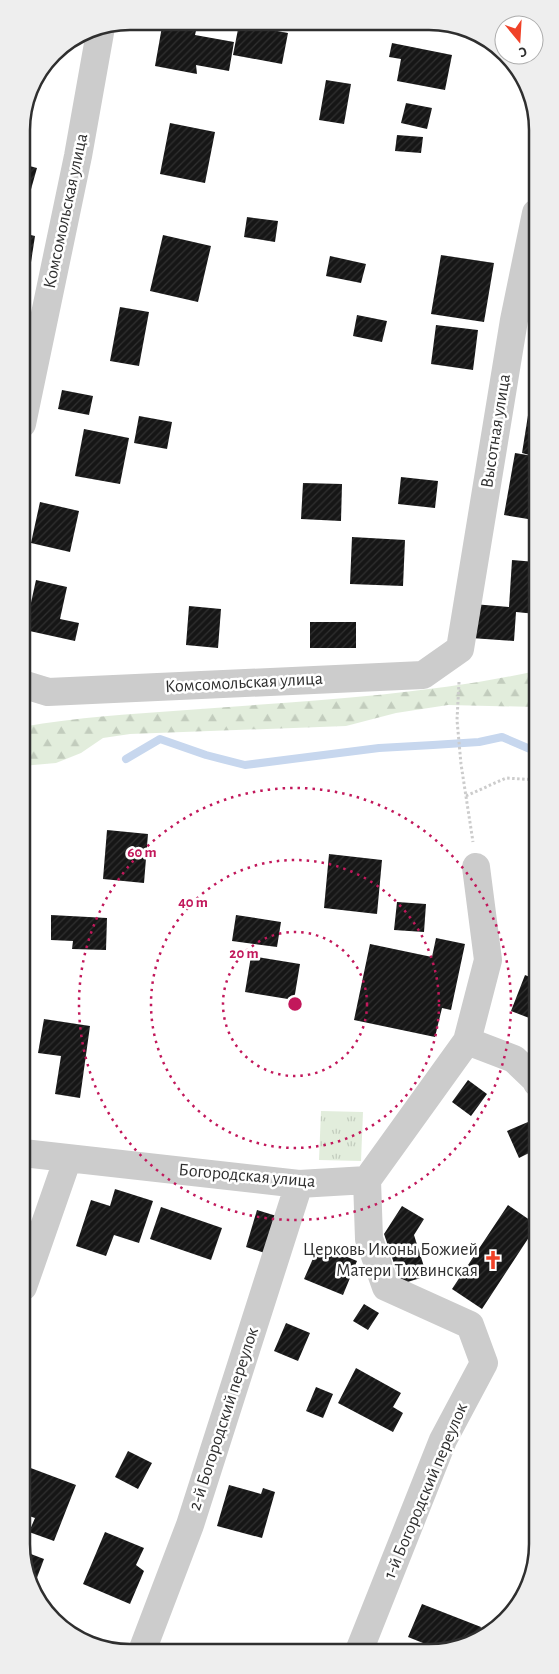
<svg xmlns="http://www.w3.org/2000/svg" width="559" height="1674" viewBox="0 0 559 1674" font-family="'Alegreya Sans',sans-serif">
  <defs>
    <pattern id="forest-firs" width="22" height="20" patternUnits="userSpaceOnUse" patternTransform="scale(1.25)"><rect width="22" height="20" fill="#e2eddc"/><path d="M5 1l3.5 6h-7zM16 11l3.5 6h-7z" fill="#c2ccbd"/></pattern>
    <pattern id="park-tufts" width="24" height="20" patternUnits="userSpaceOnUse" patternTransform="scale(1.25)"><rect width="24" height="20" fill="#e2eddc"/><path d="M3 7l-1-3M5 7V3M7 7l1-3M15 17l-1-3M17 17v-4M19 17l1-3" fill="none" stroke="#c2ccbd"/></pattern>
    <pattern id="building-hatch" width="6" height="6" patternUnits="userSpaceOnUse" patternTransform="scale(1.25)"><rect width="6" height="6" fill="#161616"/><path d="M-1 1l2-2M0 6l6-6M5 7l2-2" fill="none" stroke="#303030"/></pattern>
  </defs>
  <rect width="100%" height="100%" fill="#fff"/>
  <path fill="url(#forest-firs)" d="M 536,671 L 536,707 L 448,705 L 396,713 L 346,726 L 130,734 L 103,738 L 81,753 L 56,763 L 22,766 L 22,727 C 77,717 132,714 187,710 C 304,701 422,696 536,671 Z"/>
  <path fill="url(#park-tufts)" d="M 321,1111 L 363,1112 L 361,1161 L 319,1160 Z"/>
  <g fill="none" stroke-linecap="round" stroke-linejoin="round">
    <path stroke="#c7d7ee" stroke-width="8" d="M 126,759 L 160,739 L 206,755 L 245,765 L 379,748 L 433,745 L 479,742 L 502,737 L 537,752"/>
  </g>
  <path fill="url(#building-hatch)" d="M 163,21 L 198,22 L 195,35 L 234,42 L 229,71 L 196,65 L 197,74 L 155,66 Z
    M 450,23 L 469,33 L 469,34 L 449,30 Z
    M 239,24 L 288,33 L 282,64 L 233,55 Z
    M 392,43 L 452,55 L 445,90 L 397,81 L 401,59 L 389,57 Z
    M 326,80 L 351,84 L 344,124 L 319,120 Z
    M 406,103 L 432,108 L 427,129 L 401,123 Z
    M 170,123 L 215,132 L 205,183 L 160,174 Z
    M 397,135 L 423,137 L 421,153 L 395,151 Z
    M 22,164 L 37,168 L 28,200 L 22,199 Z
    M 247,217 L 278,221 L 275,242 L 244,237 Z
    M 22,233 L 35,236 L 23,315 L 22,315 Z
    M 163,235 L 211,246 L 198,302 L 150,291 Z
    M 441,255 L 494,263 L 484,322 L 431,314 Z
    M 330,256 L 366,264 L 361,283 L 326,276 Z
    M 120,307 L 149,312 L 139,366 L 110,361 Z
    M 357,315 L 387,321 L 382,342 L 353,336 Z
    M 436,325 L 478,330 L 473,370 L 431,364 Z
    M 62,390 L 93,396 L 89,415 L 58,409 Z
    M 529,409 L 536,411 L 536,473 L 528,519 L 504,515 L 515,453 L 533,456 L 522,453 Z
    M 139,416 L 172,422 L 167,449 L 134,443 Z
    M 84,429 L 129,438 L 120,484 L 75,476 Z
    M 401,477 L 438,481 L 435,508 L 398,504 Z
    M 303,483 L 342,484 L 341,521 L 301,519 Z
    M 40,502 L 79,511 L 70,552 L 31,543 Z
    M 352,537 L 405,540 L 403,586 L 350,584 Z
    M 512,560 L 536,562 L 536,614 L 516,612 L 514,641 L 471,638 L 473,604 L 509,607 Z
    M 36,580 L 67,587 L 60,619 L 79,623 L 75,641 L 25,630 Z
    M 189,606 L 221,609 L 218,648 L 186,645 Z
    M 310,622 L 356,622 L 356,648 L 310,648 Z
    M 107,830 L 148,834 L 144,883 L 103,879 Z
    M 329,854 L 382,860 L 377,914 L 324,908 Z
    M 397,902 L 426,904 L 424,932 L 394,930 Z
    M 51,915 L 107,918 L 106,950 L 72,949 L 73,941 L 51,940 Z
    M 236,915 L 281,922 L 277,947 L 232,941 Z
    M 436,938 L 465,944 L 451,1010 L 442,1008 L 435,1037 L 354,1020 L 370,944 L 432,957 Z
    M 251,956 L 300,964 L 294,1000 L 245,992 Z
    M 525,975 L 537,980 L 537,1021 L 511,1011 Z
    M 44,1019 L 90,1026 L 80,1098 L 55,1094 L 61,1056 L 38,1053 Z
    M 468,1080 L 487,1094 L 471,1116 L 452,1102 Z
    M 528,1122 L 537,1142 L 537,1149 L 519,1158 L 507,1131 Z
    M 115,1189 L 153,1201 L 139,1243 L 114,1235 L 106,1256 L 76,1246 L 91,1200 L 110,1206 Z
    M 508,1205 L 537,1225 L 482,1309 L 452,1289 Z
    M 402,1206 L 424,1219 L 414,1235 L 427,1276 L 401,1284 L 384,1234 Z
    M 23,1207 L 30,1209 L 23,1229 Z
    M 161,1207 L 222,1228 L 211,1260 L 150,1239 Z
    M 257,1210 L 283,1218 L 271,1255 L 246,1247 Z
    M 319,1245 L 357,1261 L 343,1295 L 304,1279 Z
    M 364,1304 L 379,1313 L 368,1330 L 353,1321 Z
    M 286,1323 L 310,1333 L 298,1361 L 274,1351 Z
    M 356,1368 L 401,1393 L 393,1407 L 403,1413 L 393,1432 L 338,1403 Z
    M 316,1387 L 333,1394 L 323,1418 L 306,1411 Z
    M 128,1451 L 152,1463 L 138,1489 L 115,1477 Z
    M 28,1467 L 76,1485 L 54,1541 L 29,1532 L 35,1518 L 23,1514 L 23,1478 Z
    M 229,1485 L 261,1494 L 263,1488 L 275,1492 L 262,1538 L 217,1526 Z
    M 105,1532 L 144,1548 L 136,1565 L 144,1571 L 130,1604 L 83,1584 Z
    M 23,1551 L 44,1559 L 35,1583 L 32,1582 L 23,1565 Z
    M 422,1604 L 481,1627 L 478,1634 L 450,1651 L 443,1651 L 408,1637 Z"/>
  <g fill="none" stroke-linecap="round" stroke-linejoin="round">
    <path stroke="#ccc" stroke-width="3" stroke-dasharray="2.5 2.5" stroke-linecap="butt" d="M 459,682 L 457,720 L 461,764 L 473,842
      M 466,796 L 506,778 L 537,780"/>
    <path stroke="#ccc" stroke-width="28" d="M 22,424 L 78,156 L 101,27
      M 22,684 L 48,692 L 423,675 L 460,649 L 514,320 L 536,213
      M 467,1041 L 488,960 L 476,867
      M 23,1153 L 299,1184 L 367,1180 L 467,1041 L 514,1059 L 536,1080 L 537,1083
      M 23,1287 L 68,1158
      M 142,1651 L 190,1525 L 299,1184
      M 359,1651 L 443,1440 L 484,1363 L 470,1325 L 386,1287 L 369,1239 L 367,1180"/>
  </g>
  <g fill="none" stroke="#c2185b" stroke-width="2.5" stroke-dasharray="2.5 5">
    <circle cx="295" cy="1004" r="72"/>
    <circle cx="295" cy="1004" r="144"/>
    <circle cx="295" cy="1004" r="216"/>
  </g>
  <defs>
    <g id="church-bare" transform="scale(1.5)"><path d="M-1.2-6h2.4v3.5h3.3v2.4h-3.3V6h-2.4V-.1h-3.3v-2.4h3.3Z" fill="#f04228" stroke="#fff" stroke-width="2.5" paint-order="stroke"/></g>
  </defs>
  <g fill-rule="evenodd">
    <use href="#church-bare" x="493" y="1260"/>
  </g>
  <g text-anchor="middle" dominant-baseline="central" stroke-width="5" stroke-linejoin="round" paint-order="stroke">
    <g font-size="18" fill="#2f2f2f" stroke="#fff">
      <text transform="translate(66 211) rotate(-78)">Комсомольская улица</text>
      <text transform="translate(496 431) rotate(-81)">Высотная улица</text>
      <text transform="translate(244 683) rotate(-3)">Комсомольская улица</text>
      <text transform="translate(247 1176) rotate(5)">Богородская улица</text>
      <text transform="translate(224 1419) rotate(-72)">2-й Богородский переулок</text>
      <text transform="translate(426 1491) rotate(-67)">1-й Богородский переулок</text>
    </g>
    <g font-size="18" fill="#2f2f2f" stroke="#fff" text-anchor="end">
      <text x="478" y="1250">Церковь Иконы Божией<tspan x="478" dy="21">Матери Тихвинская</tspan></text>
    </g>
  </g>
  <path d="M0 0H559V1674H0ZM130 30H429A100 100 0 0 1 529 130V1544A100 100 0 0 1 429 1644H130A100 100 0 0 1 30 1544V130A100 100 0 0 1 130 30Z" fill="#eee" fill-rule="evenodd"/>
  <path fill="none" stroke="#2f2f2f" stroke-width="2.5" d="M130 30H429A100 100 0 0 1 529 130V1544A100 100 0 0 1 429 1644H130A100 100 0 0 1 30 1544V130A100 100 0 0 1 130 30Z"/>
  <circle cx="295" cy="1004" r="8" fill="#c2185b" stroke="#fff" stroke-width="2.5"/>
  <g font-size="15" text-anchor="middle" font-weight="bold" fill="#c2185b" stroke="#fff" stroke-width="5" stroke-linejoin="round" paint-order="stroke">
    <text x="142" y="857">60 m</text>
    <text x="193" y="907">40 m</text>
    <text x="244" y="958">20 m</text>
  </g>
  <g transform="translate(519 40) rotate(162)"><circle r="24" fill="#ffffff" stroke="#acacac"/>
  <path d="M0-4L9 19L0 12L-9 19Z" fill="#f04228"/>
  <text y="-8" font-size="14" font-weight="bold" text-anchor="middle" fill="#2f2f2f">С</text>
  </g>
</svg>
